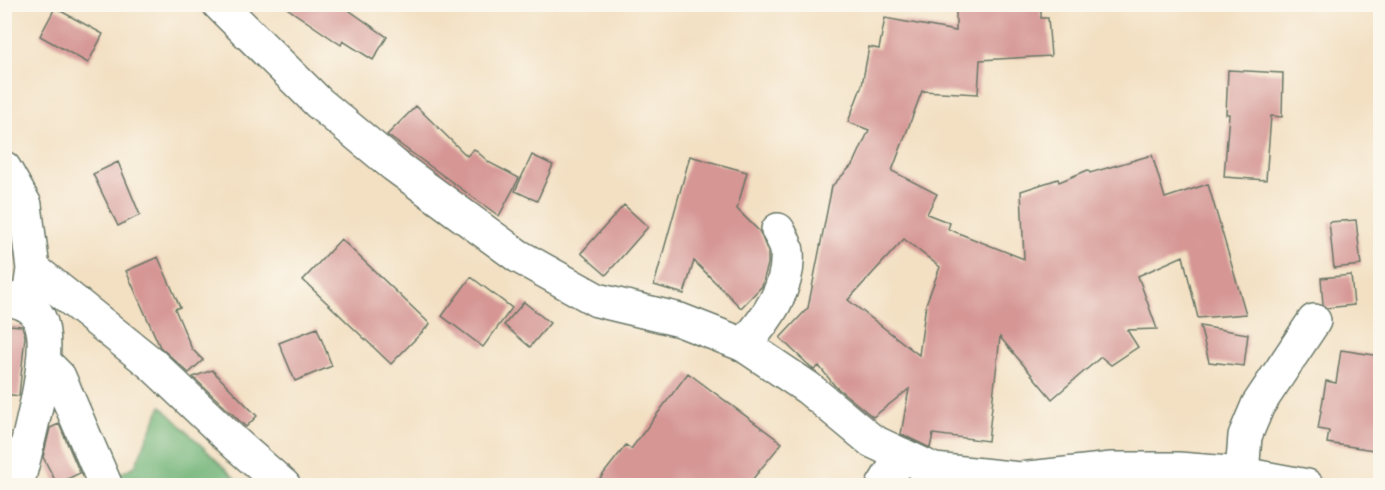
<svg xmlns="http://www.w3.org/2000/svg" width="1385" height="490" viewBox="0 0 1385 490" font-family="'Patrick Hand',sans-serif">
  <rect width="100%" height="100%" fill="#fbf7ec"/>
  <filter id="ink" filterUnits="userSpaceOnUse"><feTurbulence type="fractalNoise" baseFrequency=".0167" numOctaves="2"/><feDisplacementMap in="SourceGraphic" scale="12" xChannelSelector="R" yChannelSelector="G"/><feConvolveMatrix kernelMatrix="1 2 1 2 8 2 1 2 1" color-interpolation-filters="sRGB"/></filter>
  <filter id="wash" filterUnits="userSpaceOnUse"><feTurbulence type="fractalNoise" baseFrequency=".008" numOctaves="4" result="noise"/><feDisplacementMap in="SourceGraphic" scale="24" xChannelSelector="R" yChannelSelector="G"/><feGaussianBlur stdDeviation="1.35" result="paint"/><feColorMatrix in="noise" values="0 0 0 0 0 0 0 0 0 0 0 0 0 0 0 0 0 1.4 0 .05"/><feComposite in="paint" operator="in"/></filter>
  <g filter="url(#wash)">
    <rect width="100%" height="100%" fill="#f3e0c3"/>
    <path fill="#70b377" stroke="#487856" stroke-width="1.5" d="M 161,406 L 242,485 L 95,486 L 135,466 Z"/>
    <g id="blocks">
      <path fill="#d59694" fill-rule="evenodd" d="M 281,4 L 340,4 L 387,37 L 373,60 L 343,41 L 341,45 Z
        M 956,4 L 1041,4 L 1041,18 L 1048,18 L 1051,56 L 980,60 L 978,94 L 922,91 L 892,171 L 937,194 L 927,214 L 950,223 L 948,229 L 1024,259 L 1021,191 L 1058,179 L 1059,182 L 1088,170 L 1090,173 L 1152,155 L 1165,198 L 1208,184 L 1246,314 L 1198,318 L 1183,256 L 1138,276 L 1157,329 L 1127,330 L 1138,347 L 1111,365 L 1101,357 L 1052,399 L 1000,337 L 988,441 L 933,434 L 930,448 L 901,434 L 909,389 L 873,417 L 835,386 L 819,366 L 814,370 L 780,338 L 808,308 L 832,186 L 854,163 L 869,130 L 848,122 L 862,85 L 869,47 L 879,49 L 885,18 L 956,31 ZM 904,239 L 940,267 L 926,304 L 919,355 L 848,300 Z
        M 55,8 L 103,34 L 88,63 L 40,36 Z
        M 1228,70 L 1283,73 L 1282,117 L 1271,116 L 1266,180 L 1224,177 L 1229,114 L 1226,114 Z
        M 416,106 L 467,156 L 474,149 L 490,163 L 519,178 L 499,216 L 387,135 Z
        M 532,155 L 553,165 L 537,201 L 515,191 Z
        M 690,156 L 747,172 L 737,209 L 760,232 L 768,252 L 768,264 L 762,286 L 741,308 L 694,261 L 684,294 L 654,285 Z
        M 118,162 L 140,215 L 118,226 L 93,174 Z
        M 624,205 L 648,227 L 606,275 L 581,253 Z
        M 1356,220 L 1361,265 L 1334,268 L 1329,222 Z
        M 341,239 L 430,324 L 391,364 L 303,280 Z
        M 158,257 L 180,307 L 175,309 L 192,349 L 203,360 L 189,373 L 160,347 L 126,271 Z
        M 1351,275 L 1354,305 L 1326,308 L 1323,305 L 1321,278 Z
        M 471,277 L 512,308 L 483,347 L 442,316 Z
        M 524,302 L 550,323 L 530,347 L 504,325 Z
        M 7,325 L 22,326 L 25,336 L 19,396 L 4,394 L 4,327 Z
        M 1200,326 L 1248,334 L 1244,366 L 1209,362 Z
        M 317,328 L 332,366 L 295,381 L 279,343 Z
        M 1341,350 L 1380,356 L 1380,451 L 1327,443 L 1329,431 L 1318,429 L 1326,381 L 1336,383 Z
        M 212,370 L 257,416 L 246,427 L 193,377 Z
        M 688,373 L 782,443 L 747,486 L 594,486 L 626,445 L 631,449 Z
        M 59,424 L 80,473 L 57,484 L 43,457 L 50,428 Z"/>
    </g>
  </g>
  <g filter="url(#ink)">
    <use href="#blocks" fill-opacity="0" stroke="#697666" stroke-width="1.5"/>
    <g fill="none" stroke-linecap="round" stroke-linejoin="round">
      <g stroke="#697666" stroke-width="36">
        <path id="minor" d="M 4,168 L 25,205 L 33,269 L 30,290
          M 33,269 L 152,364 L 236,444 L 284,486
          M 4,298 C 18,301 32,304 39,318 C 56,349 25,450 17,486
          M 744,345 C 766,320 790,288 787,252 C 787,245 781,236 778,230
          M 43,361 L 59,377 L 105,484
          M 1242,474 L 1245,436 L 1258,405 L 1314,321
          M 883,486 L 902,455"/>
      </g>
      <g stroke="#697666" stroke-width="36">
        <path id="major" d="M 219,4 L 319,103 L 394,165 L 518,256 L 597,300 L 680,320 L 744,345 L 808,388 L 872,441 L 934,470 L 1020,479 L 1112,469 L 1178,469 L 1242,474 L 1307,486"/>
      </g>
      <use href="#minor" stroke="#fff" stroke-width="33"/>
      <use href="#major" stroke="#fff" stroke-width="33"/>
    </g>
  </g>
  <rect width="1385" height="490" fill="none" stroke="#fbf7ec" stroke-width="24"/>
</svg>
